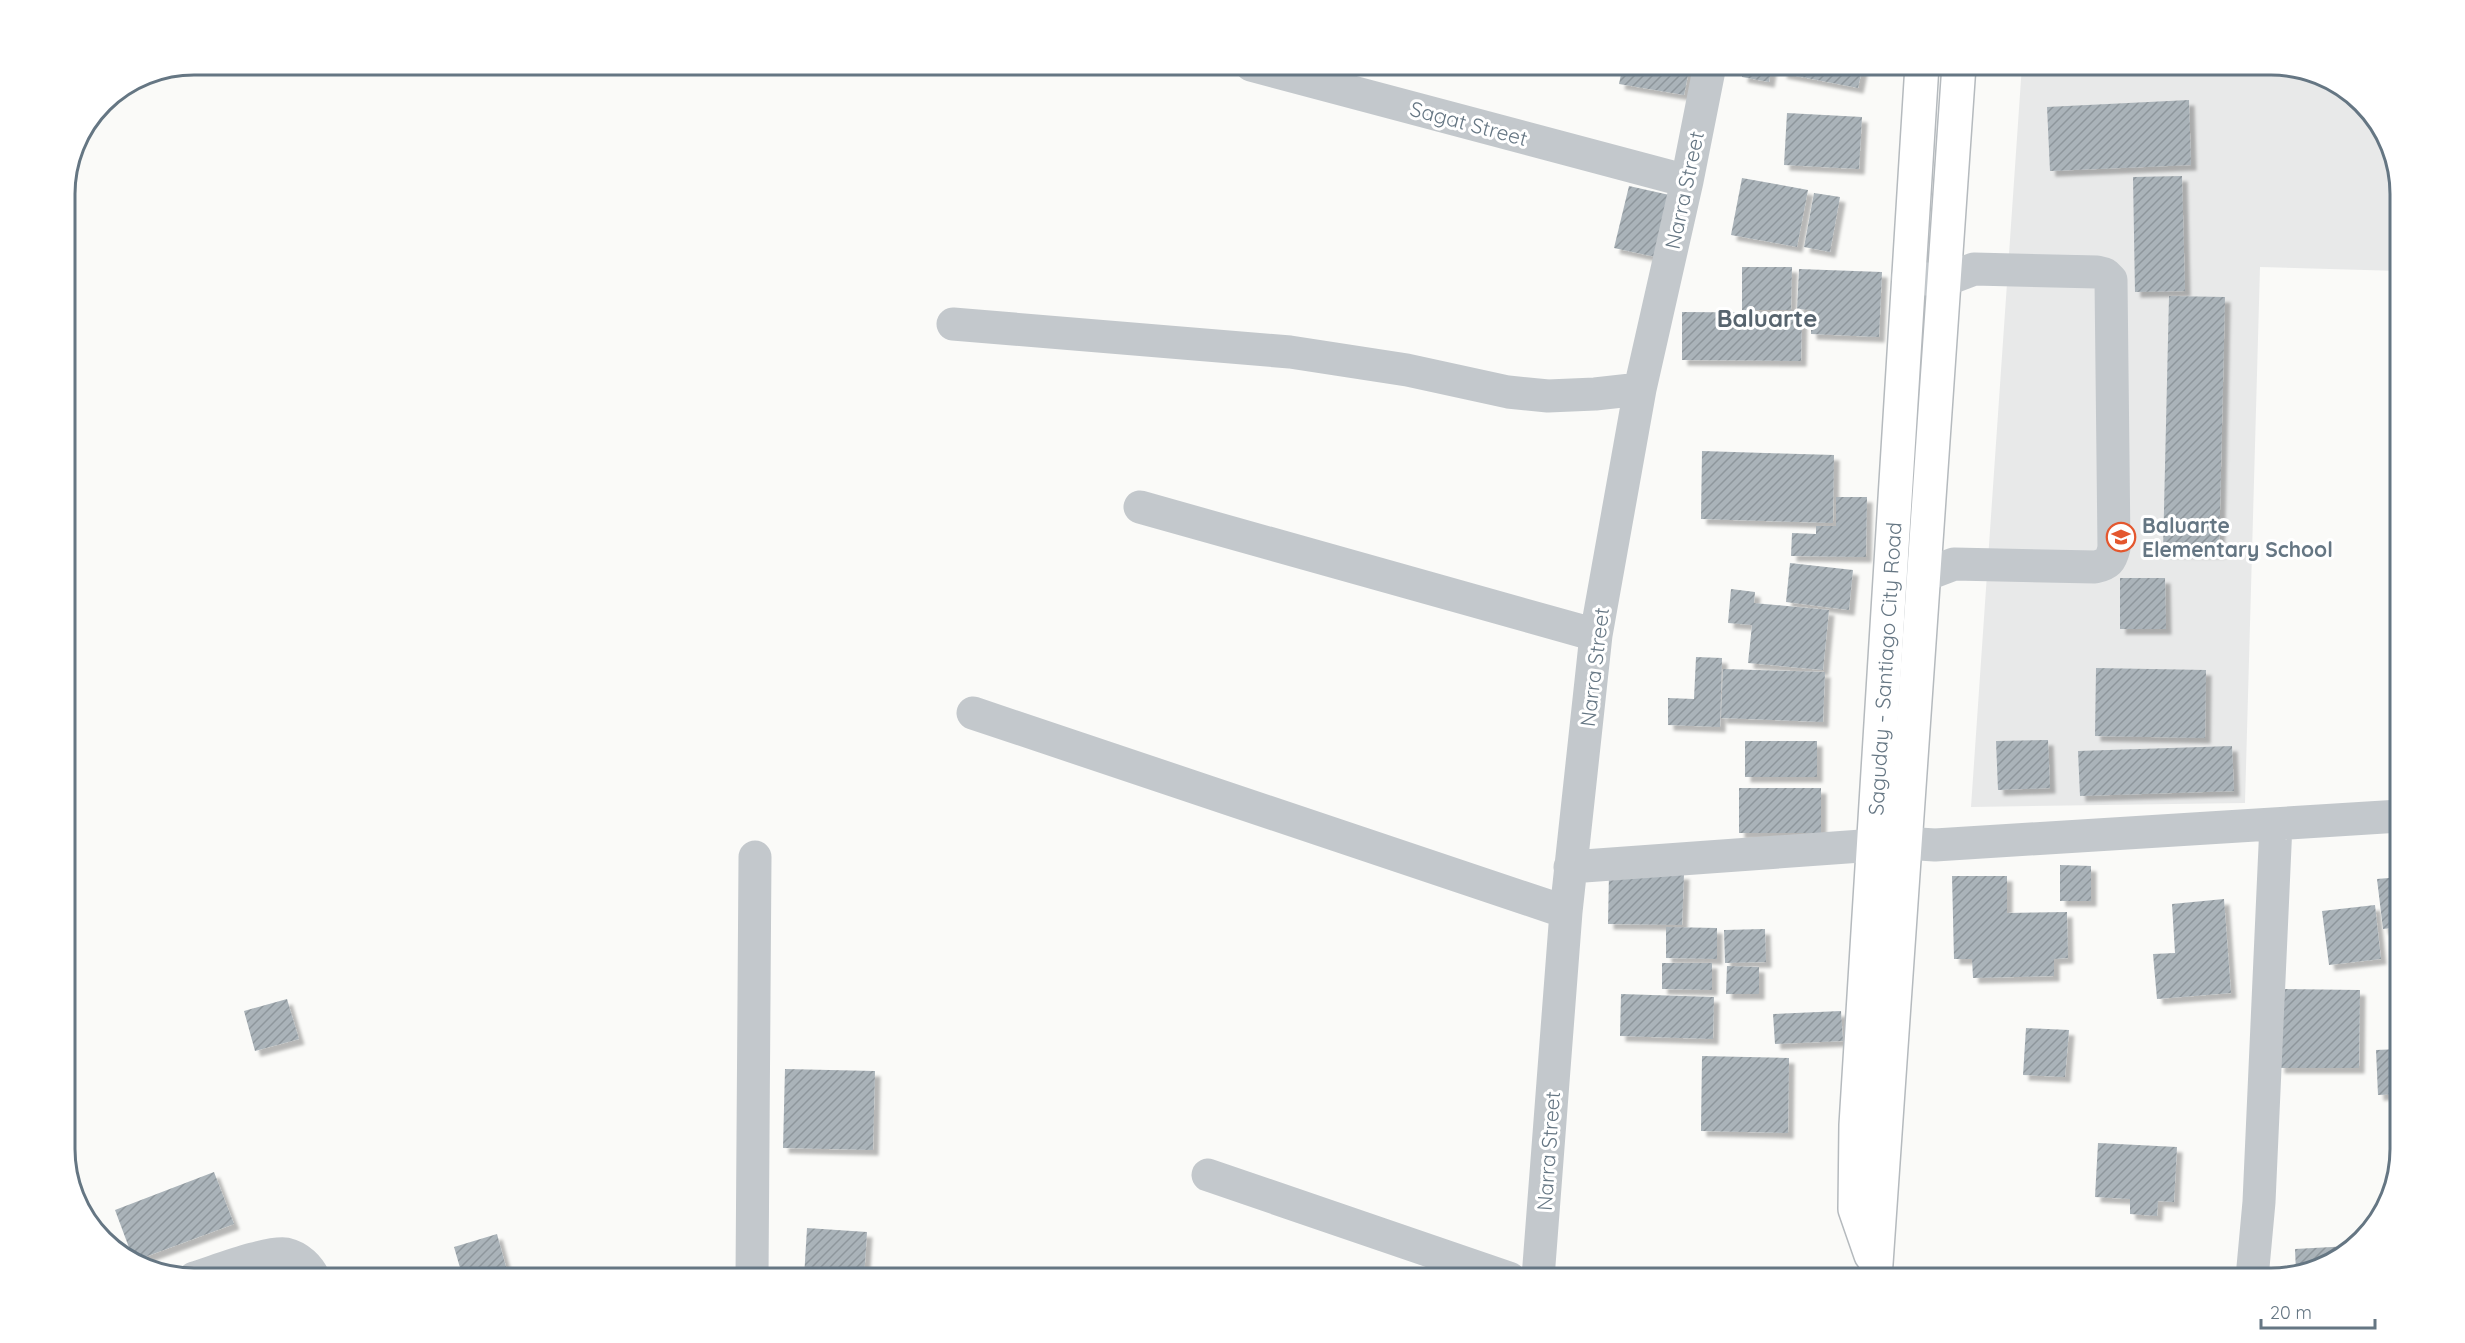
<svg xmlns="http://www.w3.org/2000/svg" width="2465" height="1343" viewBox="0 0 2465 1343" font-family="Quicksand,sans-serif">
  <defs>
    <pattern id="building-hatch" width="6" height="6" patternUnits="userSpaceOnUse" patternTransform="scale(1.5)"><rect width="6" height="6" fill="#aab3b9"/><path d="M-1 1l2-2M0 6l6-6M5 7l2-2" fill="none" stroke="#8e969c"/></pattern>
    <filter id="shadow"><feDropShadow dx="5.5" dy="5.5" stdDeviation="1.5" flood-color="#0004"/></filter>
  </defs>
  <rect width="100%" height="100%" fill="#fafaf8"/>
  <path fill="#e8e9e9" d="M 2022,65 L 2271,65 L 2328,78 L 2379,122 L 2400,186 L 2400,271 L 2260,267 L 2245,803 L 1971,807 Z"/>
  <path fill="url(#building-hatch)" filter="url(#shadow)" d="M 1623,65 L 1690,65 L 1684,95 L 1619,84 Z
    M 1744,65 L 1772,65 L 1769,82 L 1742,77 Z
    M 1783,65 L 1863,65 L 1858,88 L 1781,73 Z
    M 2189,100 L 2191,165 L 2050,171 L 2047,107 Z
    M 1787,113 L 1862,117 L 1859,169 L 1784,165 Z
    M 2182,176 L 2185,291 L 2135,292 L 2133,177 Z
    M 1742,178 L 1808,190 L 1797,247 L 1731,235 Z
    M 1629,186 L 1674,196 L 1660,258 L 1614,248 Z
    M 1814,193 L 1840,197 L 1830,252 L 1804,247 Z
    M 1742,267 L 1792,267 L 1791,310 L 1742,310 Z
    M 1799,269 L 1882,272 L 1879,337 L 1811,334 L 1811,310 L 1797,309 Z
    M 2169,296 L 2225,297 L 2219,553 L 2163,552 Z
    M 1682,312 L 1802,313 L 1801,361 L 1682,360 Z
    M 1702,451 L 1834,455 L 1833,523 L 1701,519 Z
    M 1836,497 L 1867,497 L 1866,557 L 1791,556 L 1792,533 L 1816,534 L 1816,526 L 1836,526 Z
    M 1790,563 L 1853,570 L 1849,610 L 1786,602 Z
    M 2120,578 L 2165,578 L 2166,629 L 2120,629 Z
    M 1731,589 L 1755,592 L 1754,603 L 1829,610 L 1823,670 L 1748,663 L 1752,625 L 1728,623 Z
    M 1696,657 L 1722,658 L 1720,727 L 1668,725 L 1668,698 L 1694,699 Z
    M 2096,668 L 2206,670 L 2205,738 L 2095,736 Z
    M 1723,669 L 1825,672 L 1823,722 L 1721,718 Z
    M 2048,740 L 2050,788 L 1998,790 L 1996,741 Z
    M 1745,741 L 1817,741 L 1817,777 L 1745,777 Z
    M 2232,746 L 2234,791 L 2080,796 L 2078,751 Z
    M 1739,788 L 1821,788 L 1821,833 L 1739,833 Z
    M 2060,865 L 2091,866 L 2091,901 L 2060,901 Z
    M 1609,873 L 1684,874 L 1682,925 L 1608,924 Z
    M 1952,876 L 2007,876 L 2007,913 L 2067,912 L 2068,958 L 2054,959 L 2054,976 L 1973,978 L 1972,959 L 1954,959 Z
    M 2400,877 L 2400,927 L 2383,929 L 2377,879 Z
    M 2224,899 L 2231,993 L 2157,999 L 2153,954 L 2175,953 L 2172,904 Z
    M 2375,905 L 2381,959 L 2329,965 L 2322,911 Z
    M 1666,927 L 1717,928 L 1717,959 L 1666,958 Z
    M 1765,929 L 1766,962 L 1725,963 L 1724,930 Z
    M 1662,963 L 1712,963 L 1712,990 L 1662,989 Z
    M 1727,966 L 1759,967 L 1759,994 L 1726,994 Z
    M 2280,989 L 2360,990 L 2359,1068 L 2279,1068 Z
    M 1621,994 L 1714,997 L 1713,1039 L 1620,1036 Z
    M 287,999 L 299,1039 L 255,1051 L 244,1011 Z
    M 1841,1011 L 1843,1041 L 1775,1044 L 1773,1014 Z
    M 2026,1028 L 2069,1030 L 2065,1077 L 2023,1075 Z
    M 2400,1049 L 2400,1094 L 2378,1095 L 2376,1050 Z
    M 1702,1056 L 1789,1058 L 1788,1133 L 1701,1131 Z
    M 785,1069 L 875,1071 L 873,1150 L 783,1148 Z
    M 2098,1143 L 2177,1147 L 2174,1202 L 2158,1201 L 2157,1216 L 2130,1214 L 2130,1199 L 2095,1197 Z
    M 214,1172 L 234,1224 L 134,1261 L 115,1210 Z
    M 807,1228 L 867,1232 L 864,1278 L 804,1278 Z
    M 497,1234 L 508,1274 L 492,1278 L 463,1278 L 454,1247 Z
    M 2350,1246 L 2336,1261 L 2296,1272 L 2295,1249 Z"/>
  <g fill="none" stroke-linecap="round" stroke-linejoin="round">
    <g stroke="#b5babe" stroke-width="36">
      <g id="major">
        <path id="s1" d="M 1871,1255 L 1855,1209 L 1856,1125 L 1922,65"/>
        <path d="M 1875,1278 L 1959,65"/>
      </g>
    </g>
    <path stroke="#c3c8cc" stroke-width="33" d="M 1251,65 L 1687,181
      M 953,324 L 1290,352 L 1407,370 L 1508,392 L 1548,396 L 1595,394 L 1640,389
      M 1140,507 L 1596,635
      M 1898,573 L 1925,575 L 1954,564 L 2095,567 C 2108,564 2111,561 2114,548 L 2111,280 L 2105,274 L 2097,272 L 1974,269 L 1945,280 L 1908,278
      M 973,713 L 1566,912
      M 1570,867 L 1903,843 L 1935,845 L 2400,816
      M 1208,1175 L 1509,1278
      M 194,1278 C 214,1272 268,1251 286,1254 C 299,1257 309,1267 314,1278
      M 752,1278 L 755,857
      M 1538,1278 L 1566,912 L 1596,635 L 1640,389 L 1687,181 L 1710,65
      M 2252,1278 L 2259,1202 L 2276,824"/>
    <use href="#major" stroke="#fff" stroke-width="33"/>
  </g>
  <defs>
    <g id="school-ring" transform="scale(1.5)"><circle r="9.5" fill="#fff" stroke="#e4572e" stroke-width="1.5"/><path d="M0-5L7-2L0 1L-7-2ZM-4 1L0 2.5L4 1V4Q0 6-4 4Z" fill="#e4572e"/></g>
  </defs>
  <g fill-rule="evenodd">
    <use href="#school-ring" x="2121" y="537"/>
  </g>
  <g text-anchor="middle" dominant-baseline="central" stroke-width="6" stroke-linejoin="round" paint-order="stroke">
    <g font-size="21" fill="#657683" stroke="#fff">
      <text transform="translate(1469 123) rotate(15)">Sagat Street</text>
      <text transform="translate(1684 190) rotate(-78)">Narra Street</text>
      <text transform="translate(1594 667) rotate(-83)">Narra Street</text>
      <text stroke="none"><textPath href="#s1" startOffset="590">Saguday - Santiago City Road</textPath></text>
      <text transform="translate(1548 1151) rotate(-86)">Narra Street</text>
    </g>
    <g font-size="21" font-weight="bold" fill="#657683" stroke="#fff" text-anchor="start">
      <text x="2142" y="525">Baluarte<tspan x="2142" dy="24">Elementary School</tspan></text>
    </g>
    <g font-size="24" font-weight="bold" fill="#57646e" stroke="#fff">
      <text x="1767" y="318">Baluarte</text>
    </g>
  </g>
  <path d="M0 0H2465V1343H0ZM194 75H2271A119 119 0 0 1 2390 194V1149A119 119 0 0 1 2271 1268H194A119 119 0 0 1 75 1149V194A119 119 0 0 1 194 75Z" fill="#fff" fill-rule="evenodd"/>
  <path fill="none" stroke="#657683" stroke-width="3" d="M194 75H2271A119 119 0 0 1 2390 194V1149A119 119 0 0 1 2271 1268H194A119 119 0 0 1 75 1149V194A119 119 0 0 1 194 75Z"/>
  <path d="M2261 1319v9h114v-9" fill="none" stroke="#657683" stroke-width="3"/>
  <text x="2270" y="1319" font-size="18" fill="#657683" stroke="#ffffff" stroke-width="4.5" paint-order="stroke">20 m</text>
</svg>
